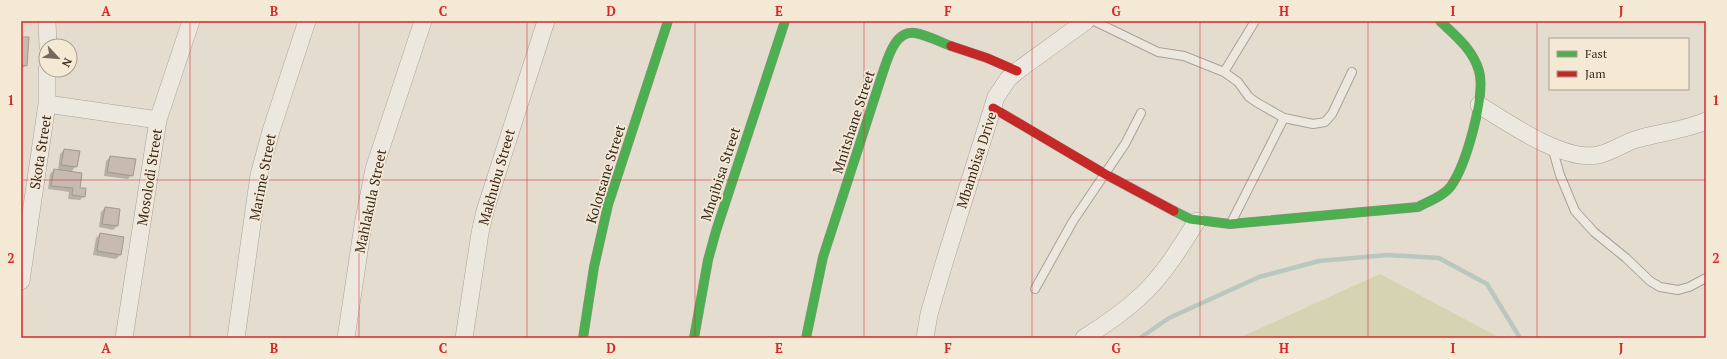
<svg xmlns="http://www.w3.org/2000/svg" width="1727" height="359" viewBox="0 0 1727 359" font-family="'PT Serif',serif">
  <rect width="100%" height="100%" fill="#e4dccf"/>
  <path fill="#d5d3b2" d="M 1380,274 L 1500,338 L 1239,338 Z"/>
  <path fill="#0003" d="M 21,38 L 26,65 L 22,69 L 21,69 Z
    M 64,150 L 76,166 L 71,172 L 84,196 L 80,200 L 68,199 L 69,192 L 48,189 L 50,174 L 54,170 L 58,170 L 60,154 Z
    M 110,157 L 132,175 L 128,179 L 104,176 L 106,161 Z
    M 105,208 L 117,226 L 113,230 L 99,227 L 101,212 Z
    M 100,234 L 120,255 L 116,259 L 93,255 L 96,238 Z"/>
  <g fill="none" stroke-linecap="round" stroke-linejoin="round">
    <path stroke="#b9c8be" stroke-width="4.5" d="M 1140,338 L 1169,318 L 1259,277 L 1319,261 L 1387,255 L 1439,258 L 1487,284 L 1520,338"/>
  </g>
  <path fill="#c7bab0" stroke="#a4988e" d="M 21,37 L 29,37 L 27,66 L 21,65 Z
    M 64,149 L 80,151 L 77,167 L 61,165 Z
    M 110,156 L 136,159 L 133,176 L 107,172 Z
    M 54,169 L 82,173 L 80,188 L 86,188 L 85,197 L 72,195 L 73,188 L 51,186 Z
    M 105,207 L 120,209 L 118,226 L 102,224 Z
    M 100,233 L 124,237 L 121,255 L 97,251 Z"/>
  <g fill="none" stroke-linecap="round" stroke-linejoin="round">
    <g stroke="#a9a197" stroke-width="10">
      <path id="lane" d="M 1094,21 L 1158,52 L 1184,56 L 1224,72
        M 1255,21 L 1224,72 L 1238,82 L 1249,97 L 1256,102 L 1284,118 L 1313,124 L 1325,122 L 1332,114 L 1352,72
        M 1552,147 L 1560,175 L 1575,211 L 1594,232 L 1626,258 L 1650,281 L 1660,287 L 1678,290 L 1689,287 L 1706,278
        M 1232,221 L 1284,118
        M 1035,289 L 1073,221 L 1125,144 L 1141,113"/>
    </g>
    <g stroke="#a9a197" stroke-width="18">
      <path id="street" d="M 47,21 L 48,46
        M 47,104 L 158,120
        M 1479,105 C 1508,123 1564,162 1598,155 C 1613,152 1626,141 1641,138 C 1663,132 1685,130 1706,121
        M 21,281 L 47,104 L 47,70
        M 124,338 L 158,120 L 191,21
        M 236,338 L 259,175 L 271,131 L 307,21
        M 346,338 L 363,225 L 374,169 L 423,21
        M 464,338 L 480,233 L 485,211 L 546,21
        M 925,338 L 929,314 L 945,260 L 996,97 L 1008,79 L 1017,71 L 1086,21
        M 1084,338 C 1105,325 1125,311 1143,294 C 1165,273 1181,246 1197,221"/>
    </g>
    <g stroke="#999188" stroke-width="10">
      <path id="fast" d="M 1174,211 L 1190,219 L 1230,224 L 1418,207 C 1429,201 1444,196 1451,186 C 1466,165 1486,95 1479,71 C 1473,50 1456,36 1440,21
        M 583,338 L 594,267 L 608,205 L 668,21
        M 694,338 L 708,260 L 716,231 L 785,21
        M 806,338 L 823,257 L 882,75 C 887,61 894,30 915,33 C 927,35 940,42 951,46"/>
    </g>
    <g stroke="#999188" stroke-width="10">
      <path id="jam" d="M 951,46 L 987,58 L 1017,71
        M 993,108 L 1105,174 L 1174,211"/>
    </g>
    <use href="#lane" stroke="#ece8e0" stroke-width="8"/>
    <use href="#street" stroke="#ece8e0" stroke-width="17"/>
    <use href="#fast" stroke="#4caf50" stroke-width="9"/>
    <use href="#jam" stroke="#c62828" stroke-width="9"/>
  </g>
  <path fill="none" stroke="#d62828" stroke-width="1" stroke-opacity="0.55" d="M 190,21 L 190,338M 359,21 L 359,338M 527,21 L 527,338M 695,21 L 695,338M 864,21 L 864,338M 1032,21 L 1032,338M 1200,21 L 1200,338M 1368,21 L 1368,338M 1537,21 L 1537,338M 21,180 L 1706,180"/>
  <g text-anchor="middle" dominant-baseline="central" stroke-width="3.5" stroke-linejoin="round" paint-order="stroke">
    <g font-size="14" fill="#382920" stroke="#f4e9d5">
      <text transform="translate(853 122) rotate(-72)">Mnitshane Street</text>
      <text transform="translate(40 152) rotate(-81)">Skota Street</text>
      <text transform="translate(976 160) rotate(-72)">Mbambisa Drive</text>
      <text transform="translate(605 174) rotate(-73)">Kolotsane Street</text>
      <text transform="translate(720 174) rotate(-72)">Mnqibisa Street</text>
      <text transform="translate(149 177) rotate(-81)">Mosolodi Street</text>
      <text transform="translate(262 177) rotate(-79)">Marime Street</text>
      <text transform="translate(496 177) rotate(-74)">Makhubu Street</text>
      <text transform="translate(370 201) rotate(-78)">Mahlakula Street</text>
    </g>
  </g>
  <rect width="1727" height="359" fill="none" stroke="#f4e9d5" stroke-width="44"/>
  <rect x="1549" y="38" width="140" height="52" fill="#f4e9d5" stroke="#a99c8d"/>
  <rect x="1557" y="51" width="20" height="6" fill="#4caf50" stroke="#a99c8d"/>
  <text x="1585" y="58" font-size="12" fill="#382920">Fast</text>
  <rect x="1557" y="71" width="20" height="6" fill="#c62828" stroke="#a99c8d"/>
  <text x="1585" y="78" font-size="12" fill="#382920">Jam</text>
  <g transform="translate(58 58) rotate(116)"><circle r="19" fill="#f4e9d5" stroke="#a99c8d"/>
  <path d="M0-3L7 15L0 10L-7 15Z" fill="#74685d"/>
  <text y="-6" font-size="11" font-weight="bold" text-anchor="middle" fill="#382920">N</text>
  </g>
  <rect x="22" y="22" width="1683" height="315" fill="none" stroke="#d62828" stroke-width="1.5"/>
  <g font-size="13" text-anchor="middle" font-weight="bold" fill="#d62828">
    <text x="106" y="16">A</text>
    <text x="274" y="16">B</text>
    <text x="443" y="16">C</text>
    <text x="611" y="16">D</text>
    <text x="779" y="16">E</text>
    <text x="948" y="16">F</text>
    <text x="1116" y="16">G</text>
    <text x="1284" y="16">H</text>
    <text x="1453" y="16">I</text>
    <text x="1621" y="16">J</text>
    <text x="11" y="105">1</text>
    <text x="1716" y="105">1</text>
    <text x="11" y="263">2</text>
    <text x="1716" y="263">2</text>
    <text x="106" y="353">A</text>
    <text x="274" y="353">B</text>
    <text x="443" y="353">C</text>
    <text x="611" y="353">D</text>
    <text x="779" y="353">E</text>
    <text x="948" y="353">F</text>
    <text x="1116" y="353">G</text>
    <text x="1284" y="353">H</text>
    <text x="1453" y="353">I</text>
    <text x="1621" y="353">J</text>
  </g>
</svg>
